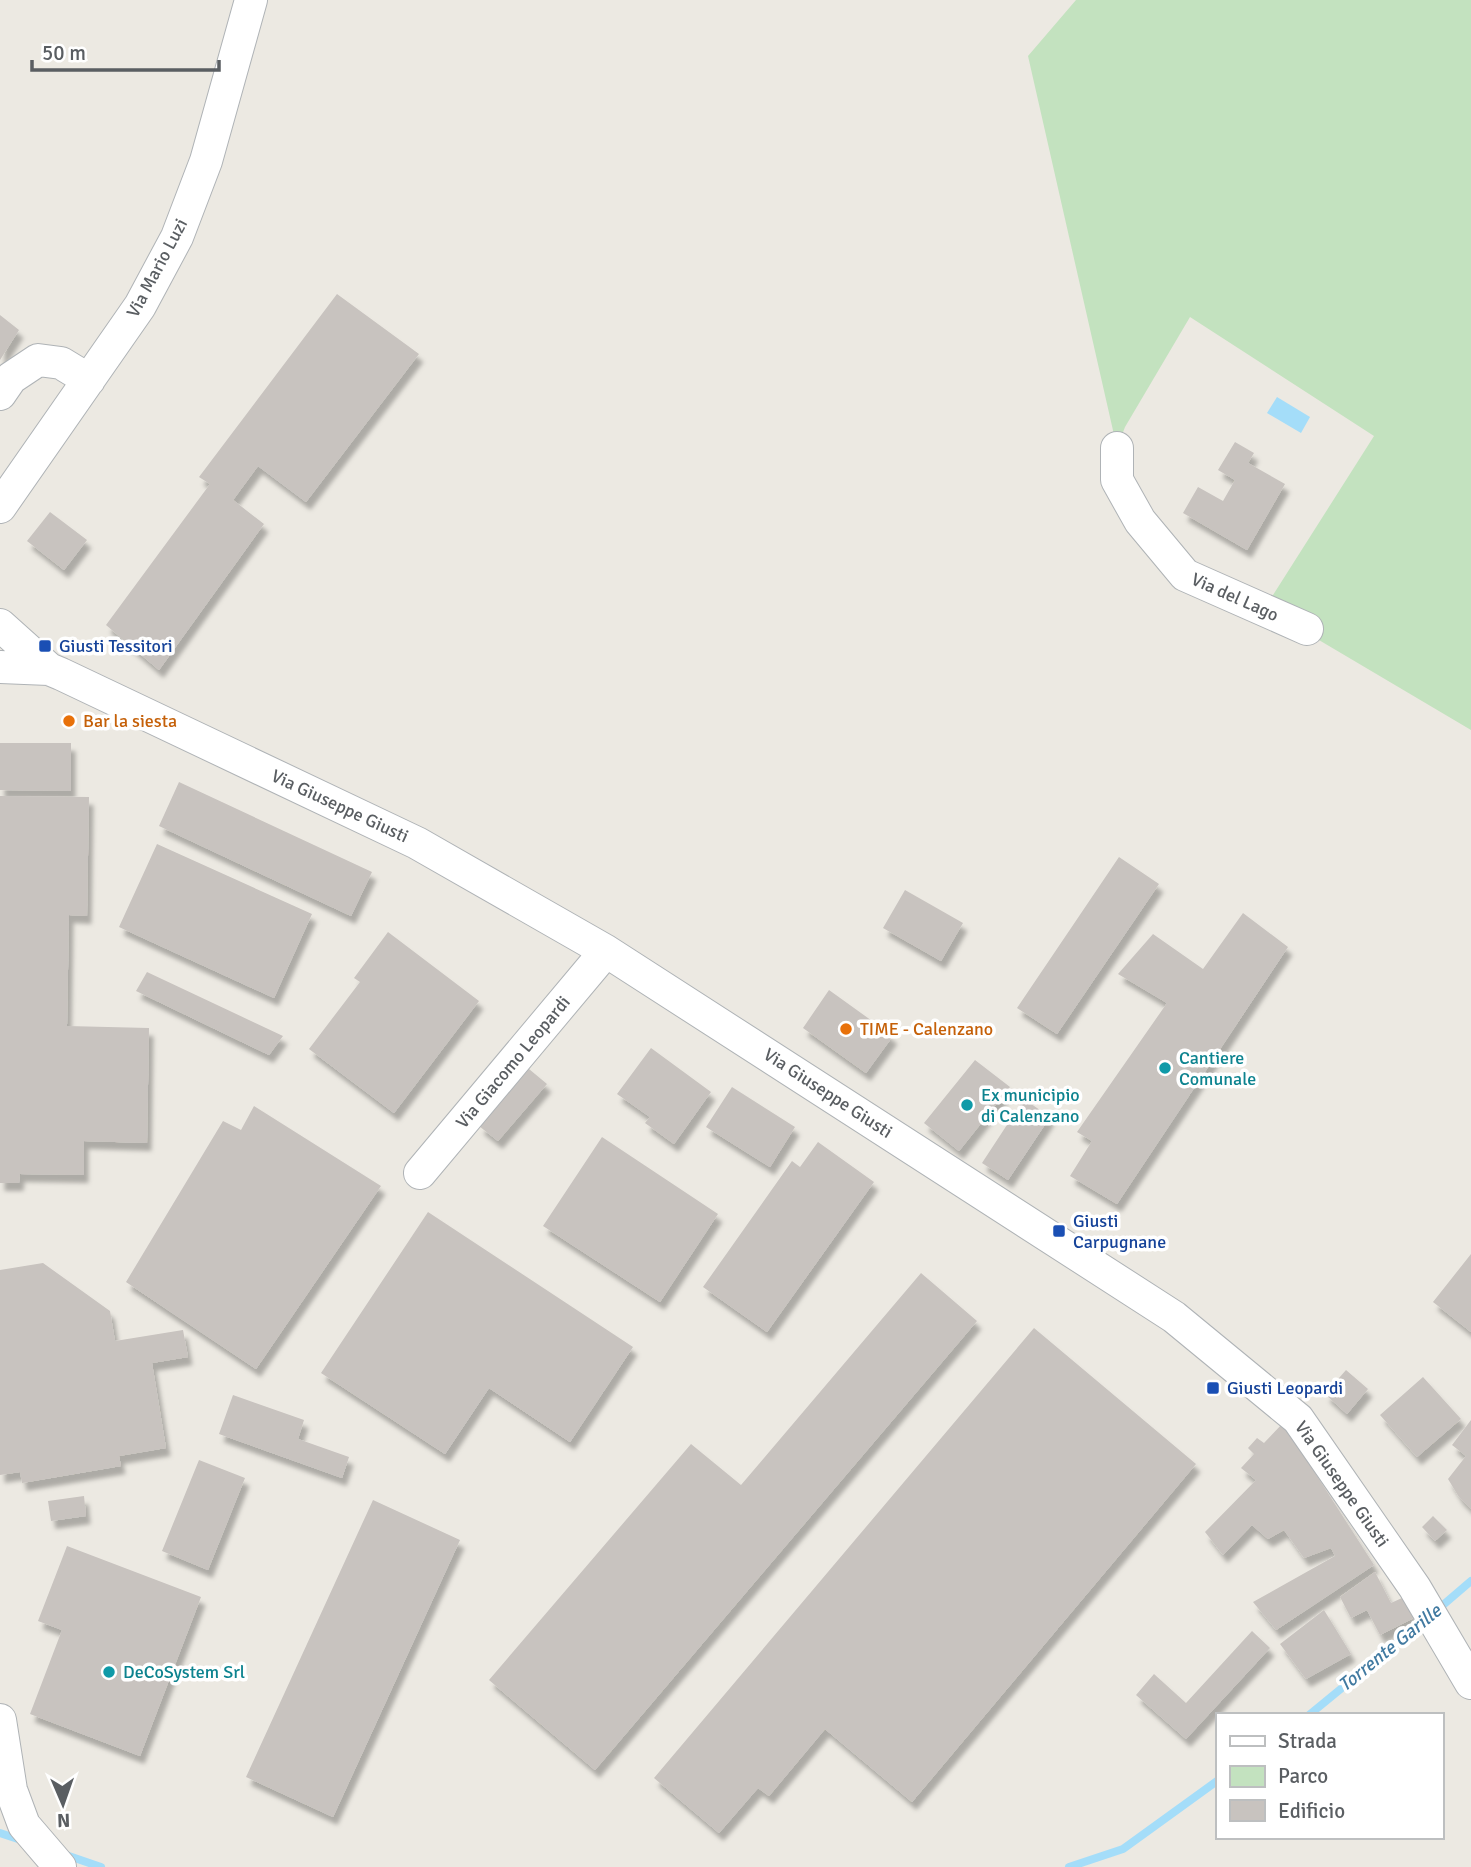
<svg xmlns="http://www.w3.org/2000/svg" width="1471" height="1867" viewBox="0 0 1471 1867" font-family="Signika,sans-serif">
  <defs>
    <filter id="shadow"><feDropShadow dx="4.5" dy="8" stdDeviation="2" flood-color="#0004"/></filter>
  </defs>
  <rect width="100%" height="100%" fill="#ece9e2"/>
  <path fill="#c3e2bf" d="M 1076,0 L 1471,0 L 1471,730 L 1280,617 L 1268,603 L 1374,436 L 1190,317 L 1125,427 L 1117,448 L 1028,56 Z"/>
  <path fill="#a4ddf9" d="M 1277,397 L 1310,417 L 1301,433 L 1267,413 Z"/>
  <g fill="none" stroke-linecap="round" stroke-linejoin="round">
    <path stroke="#a4ddf9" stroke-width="8" d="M 1436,1611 L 1471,1581
      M 1309,1715 L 1426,1619
      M 0,1833 L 24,1841
      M 63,1854 L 101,1867
      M 1069,1867 L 1123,1849 L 1217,1781"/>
  </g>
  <path fill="#c8c3bf" filter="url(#shadow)" d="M 337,294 L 419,354 L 306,502 L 258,466 L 233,500 L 264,524 L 159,670 L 106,625 L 210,484 L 199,477 Z
    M 0,315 L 19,330 L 0,360 Z
    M 1235,442 L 1254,453 L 1248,463 L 1285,484 L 1247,550 L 1183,513 L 1198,487 L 1223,501 L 1235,480 L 1218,470 Z
    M 50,512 L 87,540 L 64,570 L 27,541 Z
    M 0,743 L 71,743 L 71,791 L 0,790 Z
    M 179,782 L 372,872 L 351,916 L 159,826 Z
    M 0,796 L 89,797 L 87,916 L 69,915 L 67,1026 L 149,1028 L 147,1143 L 84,1141 L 84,1175 L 20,1174 L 19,1183 L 0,1183 Z
    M 157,844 L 312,914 L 274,998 L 119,927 Z
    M 1119,857 L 1159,884 L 1057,1034 L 1017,1008 Z
    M 905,890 L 963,923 L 941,961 L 883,928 Z
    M 1243,913 L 1288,947 L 1117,1204 L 1070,1176 L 1092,1141 L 1077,1132 L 1167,1003 L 1118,974 L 1153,934 L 1203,969 Z
    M 388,932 L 479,1001 L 394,1113 L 309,1049 L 360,982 L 354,978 Z
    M 147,972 L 283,1036 L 269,1055 L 136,991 Z
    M 829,990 L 893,1036 L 866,1073 L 803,1028 Z
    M 651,1048 L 711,1092 L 674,1144 L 645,1123 L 650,1117 L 617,1094 Z
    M 975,1060 L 1010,1087 L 959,1151 L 924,1123 Z
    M 529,1069 L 547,1084 L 498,1141 L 479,1126 Z
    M 732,1087 L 795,1127 L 770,1167 L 706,1127 Z
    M 1024,1099 L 1050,1117 L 1008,1180 L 982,1163 Z
    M 254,1106 L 381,1186 L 256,1369 L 126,1282 L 223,1121 L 241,1130 Z
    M 602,1137 L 718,1214 L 660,1302 L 543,1226 Z
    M 818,1142 L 874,1182 L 767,1332 L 703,1287 L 792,1161 L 800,1167 Z
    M 428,1212 L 633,1347 L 570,1442 L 489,1388 L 445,1454 L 321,1373 Z
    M 1471,1254 L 1471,1332 L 1433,1302 Z
    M 43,1263 L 110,1311 L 115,1341 L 183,1330 L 188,1357 L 152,1363 L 166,1448 L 119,1456 L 121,1466 L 22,1483 L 20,1472 L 0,1475 L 0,1270 Z
    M 921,1273 L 977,1321 L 595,1770 L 489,1680 L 691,1444 L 741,1485 Z
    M 1034,1328 L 1196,1464 L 912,1802 L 825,1729 L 769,1796 L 758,1788 L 719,1833 L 654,1778 Z
    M 1346,1370 L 1368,1389 L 1347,1414 L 1325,1394 Z
    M 1423,1377 L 1461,1419 L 1417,1457 L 1380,1415 Z
    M 233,1395 L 304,1420 L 298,1439 L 349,1457 L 342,1478 L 219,1434 Z
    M 1471,1420 L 1471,1509 L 1459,1497 L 1448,1479 L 1466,1456 L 1452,1445 Z
    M 1283,1423 L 1374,1565 L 1276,1630 L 1253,1602 L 1335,1556 L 1331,1548 L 1304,1558 L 1284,1530 L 1268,1539 L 1252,1525 L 1223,1555 L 1205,1532 L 1256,1480 L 1241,1468 L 1254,1454 L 1248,1448 L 1257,1438 L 1264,1443 Z
    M 199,1460 L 245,1478 L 208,1570 L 162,1551 Z
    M 84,1496 L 86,1516 L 51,1521 L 48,1501 Z
    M 373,1500 L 460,1540 L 333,1817 L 246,1777 Z
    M 1433,1516 L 1447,1530 L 1435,1541 L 1422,1527 Z
    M 67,1546 L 201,1597 L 140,1756 L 30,1714 L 62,1630 L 38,1621 Z
    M 1375,1572 L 1391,1603 L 1402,1598 L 1414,1618 L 1380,1635 L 1367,1610 L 1351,1618 L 1340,1597 Z
    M 1324,1610 L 1351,1654 L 1306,1679 L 1280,1644 Z
    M 1252,1631 L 1270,1648 L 1186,1739 L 1136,1695 L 1154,1674 L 1186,1703 Z"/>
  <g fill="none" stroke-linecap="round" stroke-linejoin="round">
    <g stroke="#afb3b6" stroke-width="34">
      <path id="minor" d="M 0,394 L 11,378 L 38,360 L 61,363 L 89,380
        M 1117,448 L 1117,480 L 1140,521 L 1185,575 L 1307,629
        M 0,507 L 140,306 L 177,237 L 206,161 L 251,0
        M 0,625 L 49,669
        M 0,667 L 49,669 L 61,674 L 417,843 L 606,951 L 1174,1317 L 1298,1419 L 1415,1588 L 1471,1683
        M 420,1173 L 606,951
        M 0,1720 L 11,1790 L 24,1825 L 60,1867"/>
    </g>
    <use href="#minor" stroke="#fff" stroke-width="32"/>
  </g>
  <g fill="#1a4fb4" stroke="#fff" stroke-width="2.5">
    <rect x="38" y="639" width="14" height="14" rx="3.5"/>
    <rect x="1052" y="1224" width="14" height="14" rx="3.5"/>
    <rect x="1206" y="1381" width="14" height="14" rx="3.5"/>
  </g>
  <g fill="#e8710a" stroke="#fff" stroke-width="2.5">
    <circle cx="69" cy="721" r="7"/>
    <circle cx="846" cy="1029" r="7"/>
  </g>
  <g fill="#0f9aa8" stroke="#fff" stroke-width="2.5">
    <circle cx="1165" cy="1068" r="7"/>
    <circle cx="967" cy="1105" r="7"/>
    <circle cx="109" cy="1672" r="7"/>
  </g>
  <g text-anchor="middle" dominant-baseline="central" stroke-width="7" stroke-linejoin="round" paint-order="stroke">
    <g font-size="18" fill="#5a5e62" stroke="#fff">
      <text transform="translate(157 268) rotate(-62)">Via Mario Luzi</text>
      <text transform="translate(1235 597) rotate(24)">Via del Lago</text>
      <text transform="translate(340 806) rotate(25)">Via Giuseppe Giusti</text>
      <text transform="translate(513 1062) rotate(-50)">Via Giacomo Leopardi</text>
      <text transform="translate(828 1093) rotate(33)">Via Giuseppe Giusti</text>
      <text transform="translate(1342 1484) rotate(55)">Via Giuseppe Giusti</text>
    </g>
    <g font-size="18" fill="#164399" stroke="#fff" text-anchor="start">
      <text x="59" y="646">Giusti Tessitori</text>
      <text x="1073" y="1221">Giusti<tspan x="1073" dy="21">Carpugnane</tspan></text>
      <text x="1227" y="1388">Giusti Leopardi</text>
    </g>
    <g font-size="18" fill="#c56008" stroke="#fff" text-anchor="start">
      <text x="83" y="721">Bar la siesta</text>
      <text x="860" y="1029">TIME - Calenzano</text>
    </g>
    <g font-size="18" fill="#0d838f" stroke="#fff" text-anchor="start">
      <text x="1179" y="1058">Cantiere<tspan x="1179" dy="21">Comunale</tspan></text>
      <text x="981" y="1095">Ex municipio<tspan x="981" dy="21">di Calenzano</tspan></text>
      <text x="123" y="1672">DeCoSystem Srl</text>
    </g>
    <g font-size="19" font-style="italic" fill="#417aa1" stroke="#fff">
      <text transform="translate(1390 1648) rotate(-39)">Torrente Garille</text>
    </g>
  </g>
  <rect x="1216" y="1713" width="228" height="126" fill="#ffffff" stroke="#bdbfc0" stroke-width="2"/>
  <rect x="1230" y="1736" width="35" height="10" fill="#ffffff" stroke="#bdbfc0" stroke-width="2"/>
  <text x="1278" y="1748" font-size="21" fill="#5a5e62">Strada</text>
  <rect x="1230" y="1766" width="35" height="21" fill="#c3e2bf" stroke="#bdbfc0" stroke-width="2"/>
  <text x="1278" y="1783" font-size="21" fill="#5a5e62">Parco</text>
  <rect x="1230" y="1800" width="35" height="21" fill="#c8c3bf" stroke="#bdbfc0" stroke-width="2"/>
  <text x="1278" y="1818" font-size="21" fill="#5a5e62">Edificio</text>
  <g transform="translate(63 1804) rotate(178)" stroke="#ffffff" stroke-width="5" paint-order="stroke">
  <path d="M0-5L12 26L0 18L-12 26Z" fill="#5a5e62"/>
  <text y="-10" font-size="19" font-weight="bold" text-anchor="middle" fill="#5a5e62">N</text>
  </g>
  <path d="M32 60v10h187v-10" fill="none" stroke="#5a5e62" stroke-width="3.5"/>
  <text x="42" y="60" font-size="21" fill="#5a5e62" stroke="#ffffff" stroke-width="5" paint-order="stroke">50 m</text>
</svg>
